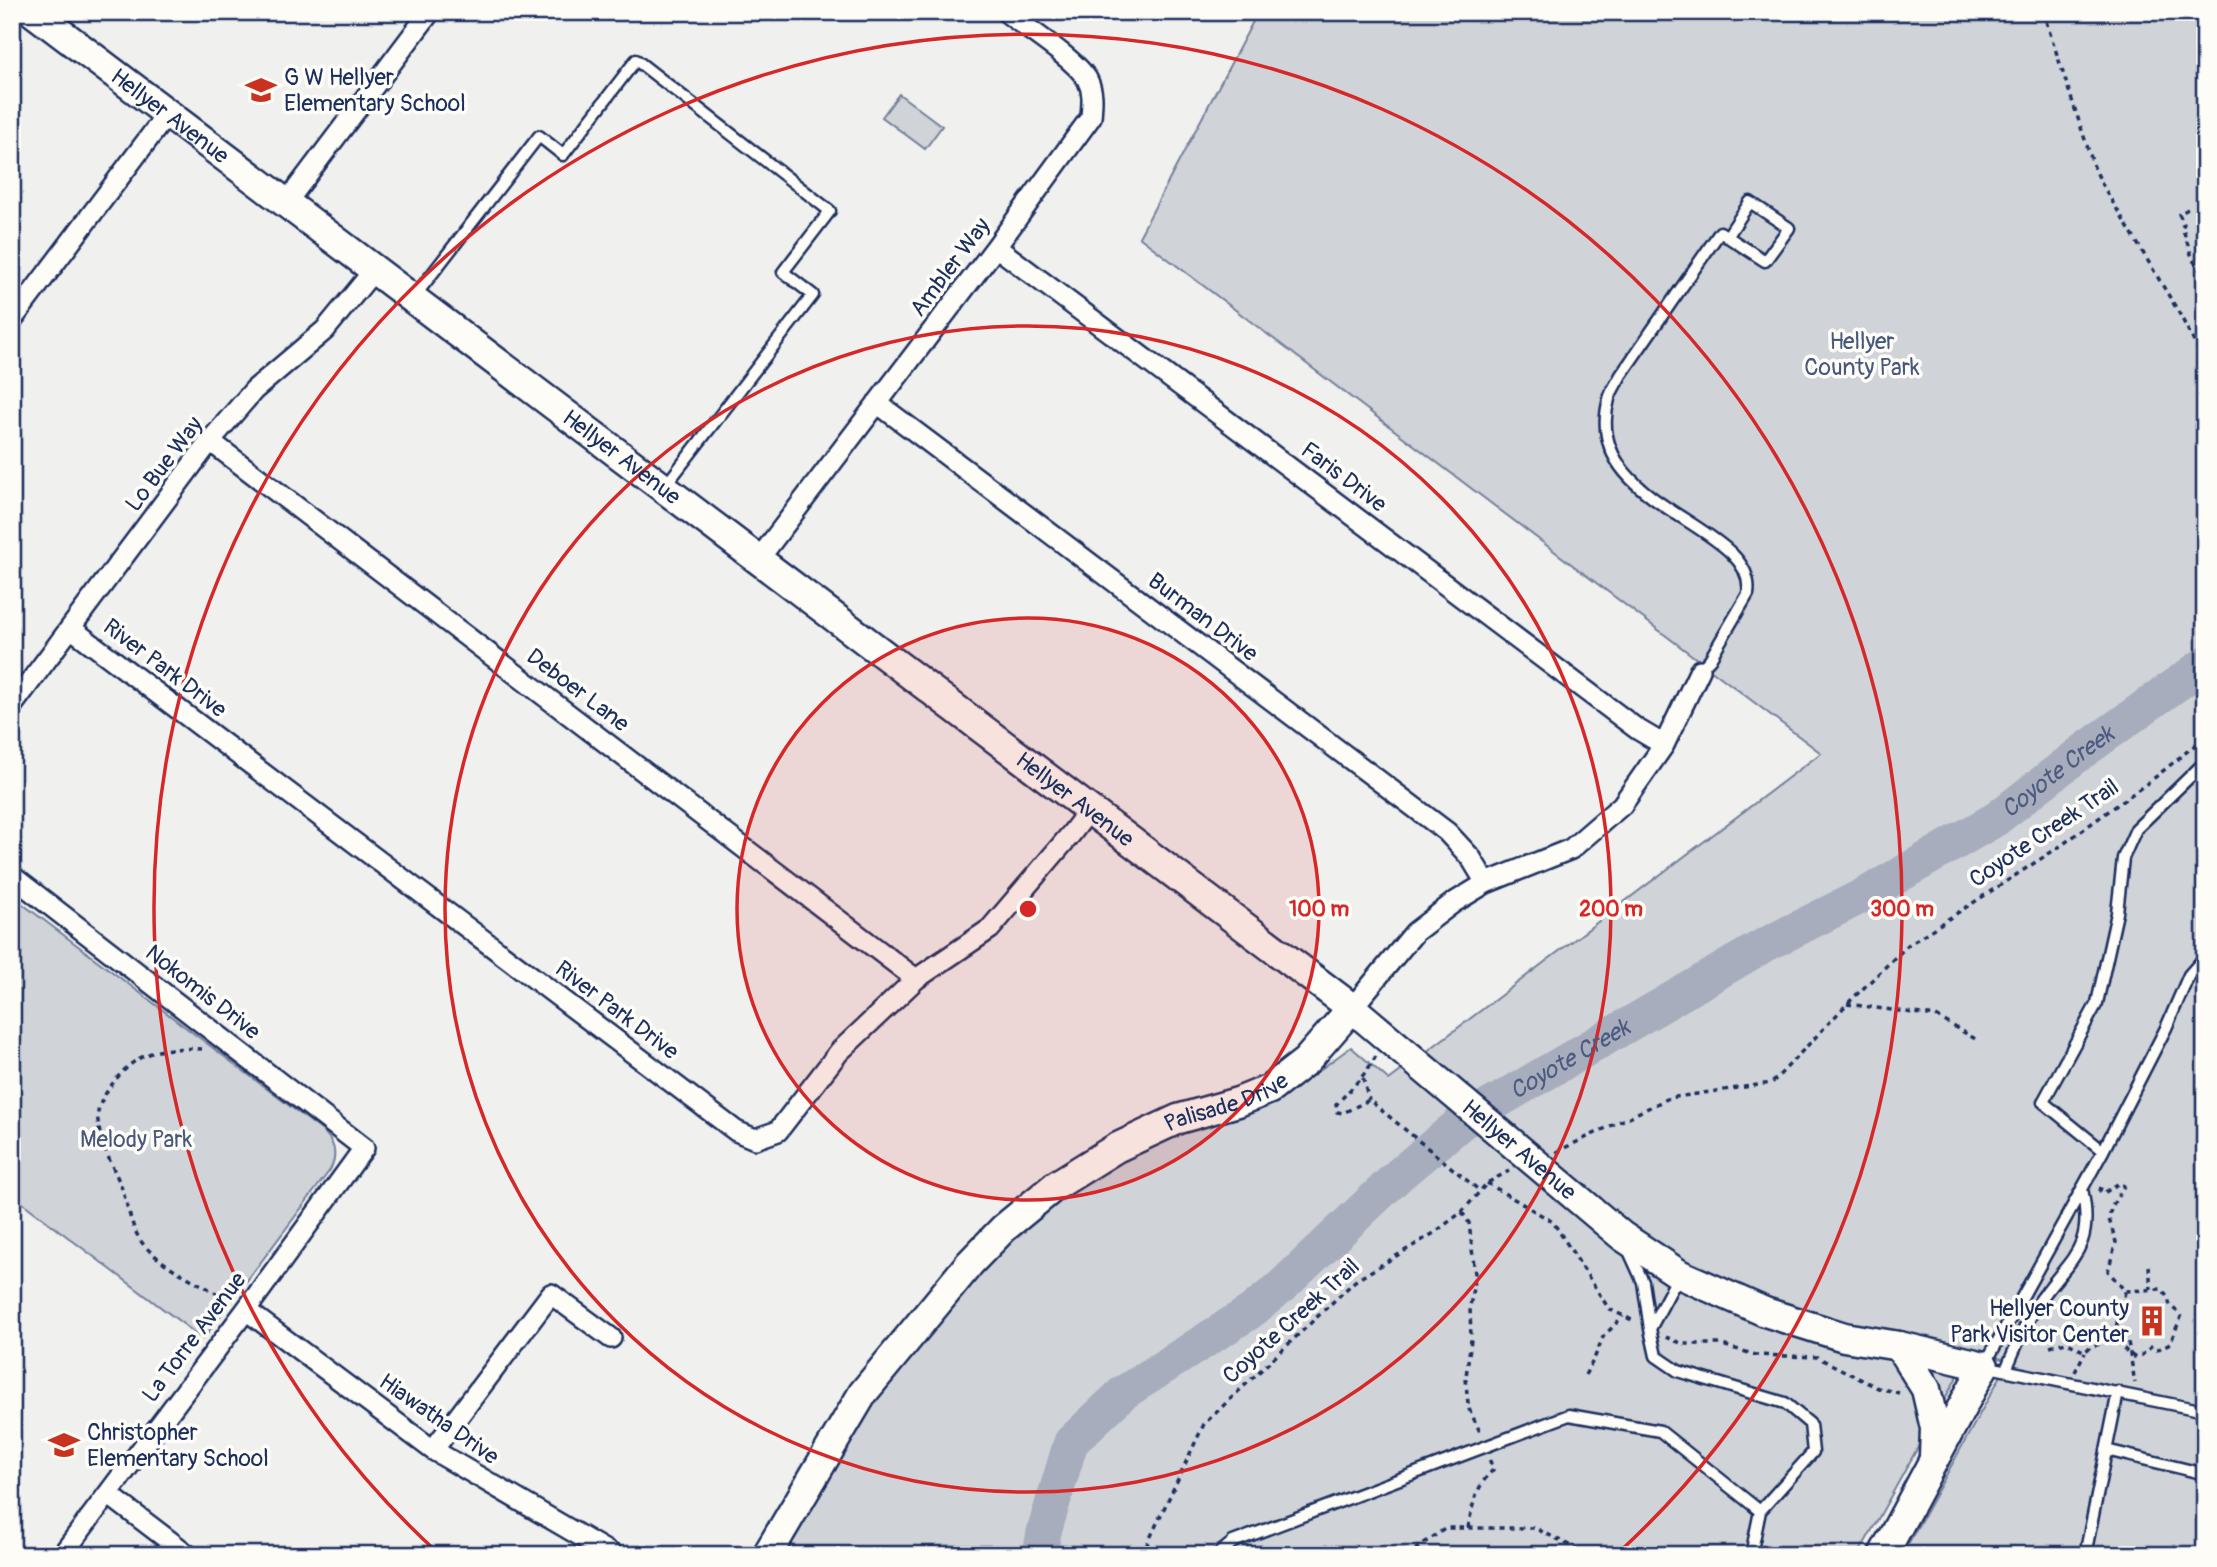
<svg xmlns="http://www.w3.org/2000/svg" width="2217" height="1567" viewBox="0 0 2217 1567" font-family="Pangolin,sans-serif">
  <rect width="100%" height="100%" fill="#f0f0ee"/>
  <filter id="ink" filterUnits="userSpaceOnUse"><feTurbulence type="fractalNoise" baseFrequency=".0143" numOctaves="2"/><feDisplacementMap in="SourceGraphic" scale="14" xChannelSelector="R" yChannelSelector="G"/><feConvolveMatrix kernelMatrix="1 2 1 2 8 2 1 2 1" color-interpolation-filters="sRGB"/></filter>
  <g filter="url(#ink)">
    <path fill="#d0d3d8" stroke="#76819b" stroke-width="2" d="M 1258,12 L 2205,12 L 2205,1555 L 1902,1555 L 2009,1361 L 1972,1350 L 1858,1555 L 782,1555 L 871,1400 L 979,1271 L 1013,1237 L 1063,1195 L 1124,1159 L 1176,1134 L 1276,1102 L 1351,1047 L 1389,1080 L 1821,753 L 1139,237 Z
      M 899,94 L 942,126 L 925,149 L 882,117 Z
      M 12,896 L 324,1132 C 335,1143 338,1155 330,1170 L 203,1339 L 12,1195 Z"/>
    <g fill="none" stroke-linecap="round" stroke-linejoin="round">
      <path stroke="#a7adbd" stroke-width="35" id="s1" d="M 1040,1555 L 1044,1532 L 1071,1442 L 1123,1393 L 1250,1312 L 1281,1287 L 1400,1174 L 1462,1122 L 1761,947 L 1870,892 L 1996,819 L 2082,752 L 2205,664"/>
      <g stroke="#1b2f5e" stroke-width="15">
        <path id="lane" d="M 58,26 L 69,12
          M 415,296 L 539,136 L 563,155 L 636,60 L 830,211 L 783,272 L 813,295 L 666,485
          M 1700,670 L 1710,659 L 1748,594 C 1759,523 1579,508 1609,399 C 1611,391 1617,383 1621,375 L 1720,232 L 1765,261 L 1789,228 L 1750,202 L 1727,237
          M 2205,957 L 2189,975 L 2166,1028 L 2103,1151 L 1984,1366 L 2205,1411
          M 2103,1151 L 2043,1102 L 2097,1003 L 2117,913 L 2123,858 L 2136,829 L 2205,762
          M 1628,1249 L 1643,1282 L 1650,1329
          M 1679,1275 L 1650,1329 L 1656,1356 L 1678,1371 L 1785,1403 L 1810,1424 L 1813,1452 L 1760,1511 L 1751,1555
          M 2006,1370 C 2015,1348 2024,1326 2037,1305 C 2067,1259 2096,1252 2082,1189
          M 2106,1450 L 2205,1474
          M 1217,1555 L 1233,1542 L 1569,1415 L 1660,1431 L 1760,1511
          M 2085,1555 L 2118,1392"/>
      </g>
      <g stroke="#1b2f5e" stroke-width="24">
        <path id="street" d="M 286,203 L 430,12
          M 996,247 L 1637,729 L 1664,745
          M 12,320 L 167,114
          M 877,403 L 1447,832 L 1471,858 L 1486,883
          M 210,441 L 916,979
          M 758,560 L 996,247 L 1091,117 C 1092,104 1094,92 1087,79 C 1075,59 1026,28 1006,12
          M 72,629 L 736,1131 L 755,1139 L 778,1131 L 839,1052 L 916,979 L 990,929 L 1071,834 L 1090,809
          M 12,706 L 210,441 L 254,390 L 325,330 L 374,270
          M 12,876 L 364,1148 L 246,1310 L 62,1555
          M 1352,1008 L 1415,932 L 1453,903 L 1486,883 L 1571,849 L 1622,805 L 1664,745 L 1700,670
          M 246,1310 L 433,1450 L 613,1555
          M 433,1450 L 551,1294 L 611,1338
          M 108,1494 L 188,1555"/>
      </g>
      <g stroke="#1b2f5e" stroke-width="33">
        <g id="secondary">
          <path id="s2" d="M 33,12 L 1352,1008 L 1622,1236 L 1679,1274 L 1765,1312 L 1844,1337 L 1899,1346 L 1984,1366 L 1883,1555"/>
          <path d="M 1899,1346 L 1926,1389 L 1935,1428 L 1934,1456"/>
          <path id="s3" d="M 767,1555 L 863,1393 L 970,1263 L 1004,1228 L 1055,1186 L 1116,1148 L 1178,1119 L 1238,1102 L 1270,1089 L 1306,1061 L 1352,1008"/>
        </g>
      </g>
      <path stroke="#1b2f5e" stroke-width="3.5" stroke-dasharray="5 5" stroke-linecap="butt" d="M 2043,12 L 2094,167 L 2103,186 L 2178,311 L 2205,363
        M 2188,209 L 2179,214 L 2184,224 L 2182,227 L 2193,260 L 2205,276
        M 1847,1004 L 1936,1016 L 1977,1040
        M 202,1049 C 159,1047 137,1050 110,1087 C 103,1097 96,1109 98,1121 C 100,1144 113,1166 121,1186 C 128,1205 131,1230 144,1245 C 167,1271 201,1282 229,1301
        M 1376,1056 C 1365,1076 1351,1088 1336,1105 L 1337,1112 L 1343,1113 L 1369,1100 L 1480,1191
        M 1363,1078 L 1369,1100
        M 1556,1152 L 1669,1098 L 1772,1083 L 1847,1004 L 1908,945 L 2059,847 L 2153,779 L 2205,737
        M 1487,1183 L 1553,1222 L 1609,1309 L 1634,1321
        M 2101,1187 L 2100,1191 L 2104,1193 L 2119,1183 L 2124,1186 L 2111,1208 L 2109,1219 L 2116,1242 L 2108,1271 L 2125,1291 C 2121,1320 2103,1336 2134,1357 L 2142,1355 L 2151,1347 L 2157,1350 L 2170,1343 L 2181,1317 L 2178,1312 L 2170,1306 L 2168,1297 L 2162,1289 L 2125,1291
        M 1462,1212 L 1469,1223 L 1475,1274 L 1470,1307 L 1471,1340 L 1466,1376 L 1467,1396 L 1469,1409 L 1481,1434
        M 2149,1266 L 2151,1289
        M 1666,1337 L 1683,1344 L 1719,1344 L 1756,1355 L 1817,1357 L 1878,1388 L 1899,1393
        M 2050,1346 L 2066,1342 L 2085,1352 L 2090,1347 L 2127,1336 L 2135,1383
        M 2075,1372 L 2085,1352
        M 1585,1375 L 1594,1359 L 1603,1337 L 1623,1316
        M 1468,1528 C 1473,1504 1475,1488 1493,1470 L 1489,1458
        M 1142,1555 L 1204,1424 L 1355,1281 L 1434,1233 L 1462,1212 L 1487,1183 L 1509,1171
        M 1407,1555 L 1446,1528 L 1535,1528 L 1581,1551 L 1583,1555"/>
      <use href="#lane" stroke="#fdfcf7" stroke-width="10"/>
      <use href="#street" stroke="#fdfcf7" stroke-width="19"/>
      <use href="#secondary" stroke="#fdfcf7" stroke-width="28"/>
    </g>
  </g>
  <circle cx="1028" cy="909" r="291" fill="#d62828" fill-opacity=".12"/>
  <g fill="none" stroke="#d62828" stroke-width="3.5">
    <circle cx="1028" cy="909" r="291"/>
    <circle cx="1028" cy="909" r="583"/>
    <path d="M438 1553A874 874 0 1 1 1618 1553"/>
  </g>
  <defs>
    <g id="school-bare" transform="scale(2.415)"><path d="M0-5L7-2L0 1L-7-2ZM-4 1L0 2.5L4 1V4Q0 6-4 4Z" fill="#c8321e" stroke="#fdfcf7" stroke-width="2.5" paint-order="stroke"/></g>
    <g id="building-bare" transform="scale(2.415)"><path d="M-4-6H4V6H1V3H-1V6H-4ZM-2.5-4.3h1.7v1.8h-1.7ZM.8-4.3h1.7v1.8H.8ZM-2.5-1h1.7V.8h-1.7ZM.8-1h1.7V.8H.8Z" fill="#c8321e" stroke="#fdfcf7" stroke-width="2.5" paint-order="stroke"/></g>
  </defs>
  <g fill-rule="evenodd">
    <use href="#school-bare" x="261" y="90"/>
    <use href="#building-bare" x="2152" y="1321"/>
    <use href="#school-bare" x="64" y="1445"/>
  </g>
  <g text-anchor="middle" dominant-baseline="central" stroke-width="7" stroke-linejoin="round" paint-order="stroke">
    <g font-size="23" fill="#1b2f5e" stroke="#fdfcf7" text-anchor="start">
      <text x="284" y="77">G W Hellyer<tspan x="284" dy="26">Elementary School</tspan></text>
      <text x="2129" y="1308" text-anchor="end">Hellyer County<tspan x="2129" dy="26">Park Visitor Center</tspan></text>
      <text x="87" y="1432">Christopher<tspan x="87" dy="26">Elementary School</tspan></text>
    </g>
    <g font-size="23" fill="#1b2f5e" stroke="#fdfcf7">
      <text stroke="none"><textPath href="#s2" startOffset="172">Hellyer Avenue</textPath></text>
      <text transform="translate(950 267) rotate(-53)">Ambler Way</text>
      <text stroke="none"><textPath href="#s2" startOffset="738">Hellyer Avenue</textPath></text>
      <text transform="translate(164 464) rotate(-53)">Lo Bue Way</text>
      <text transform="translate(1344 477) rotate(37)">Faris Drive</text>
      <text transform="translate(1203 617) rotate(37)">Burman Drive</text>
      <text transform="translate(165 668) rotate(37)">River Park Drive</text>
      <text transform="translate(578 690) rotate(37)">Deboer Lane</text>
      <text stroke="none"><textPath href="#s2" startOffset="1306">Hellyer Avenue</textPath></text>
      <text transform="translate(2044 833) rotate(-34)">Coyote Creek Trail</text>
      <text transform="translate(203 992) rotate(38)">Nokomis Drive</text>
      <text transform="translate(617 1010) rotate(37)">River Park Drive</text>
      <text stroke="none"><textPath href="#s3" startOffset="663">Palisade Drive</textPath></text>
      <text stroke="none"><textPath href="#s2" startOffset="1872">Hellyer Avenue</textPath></text>
      <text transform="translate(1291 1321) rotate(-42)">Coyote Creek Trail</text>
      <text transform="translate(194 1337) rotate(-53)">La Torre Avenue</text>
      <text transform="translate(439 1419) rotate(35)">Hiawatha Drive</text>
    </g>
    <g font-size="23" fill="#48587c" stroke="#fdfcf7">
      <text x="1862" y="341">Hellyer<tspan x="1862" dy="26">County Park</tspan></text>
      <text x="136" y="1139">Melody Park</text>
    </g>
    <g font-size="24" font-style="italic" fill="#4c5b7f" stroke="#fdfcf7">
      <text stroke="none"><textPath href="#s1" startOffset="1316">Coyote Creek</textPath></text>
      <text stroke="none"><textPath href="#s1" startOffset="749">Coyote Creek</textPath></text>
    </g>
  </g>
  <circle cx="1028" cy="909" r="10" fill="#d62828" stroke="#fdfcf7" stroke-width="3.5"/>
  <g font-size="21" text-anchor="middle" font-weight="bold" fill="#d62828" stroke="#fdfcf7" stroke-width="7" stroke-linejoin="round" paint-order="stroke">
    <text x="1319" y="916">100 m</text>
    <text x="1611" y="916">200 m</text>
    <text x="1902" y="916">300 m</text>
  </g>
  <rect width="2217" height="1567" fill="none" stroke="#fdfcf7" stroke-width="42"/>
  <rect x="21" y="21" width="2175" height="1525" fill="none" stroke="#1b2f5e" stroke-width="2.5" filter="url(#ink)"/>
</svg>
